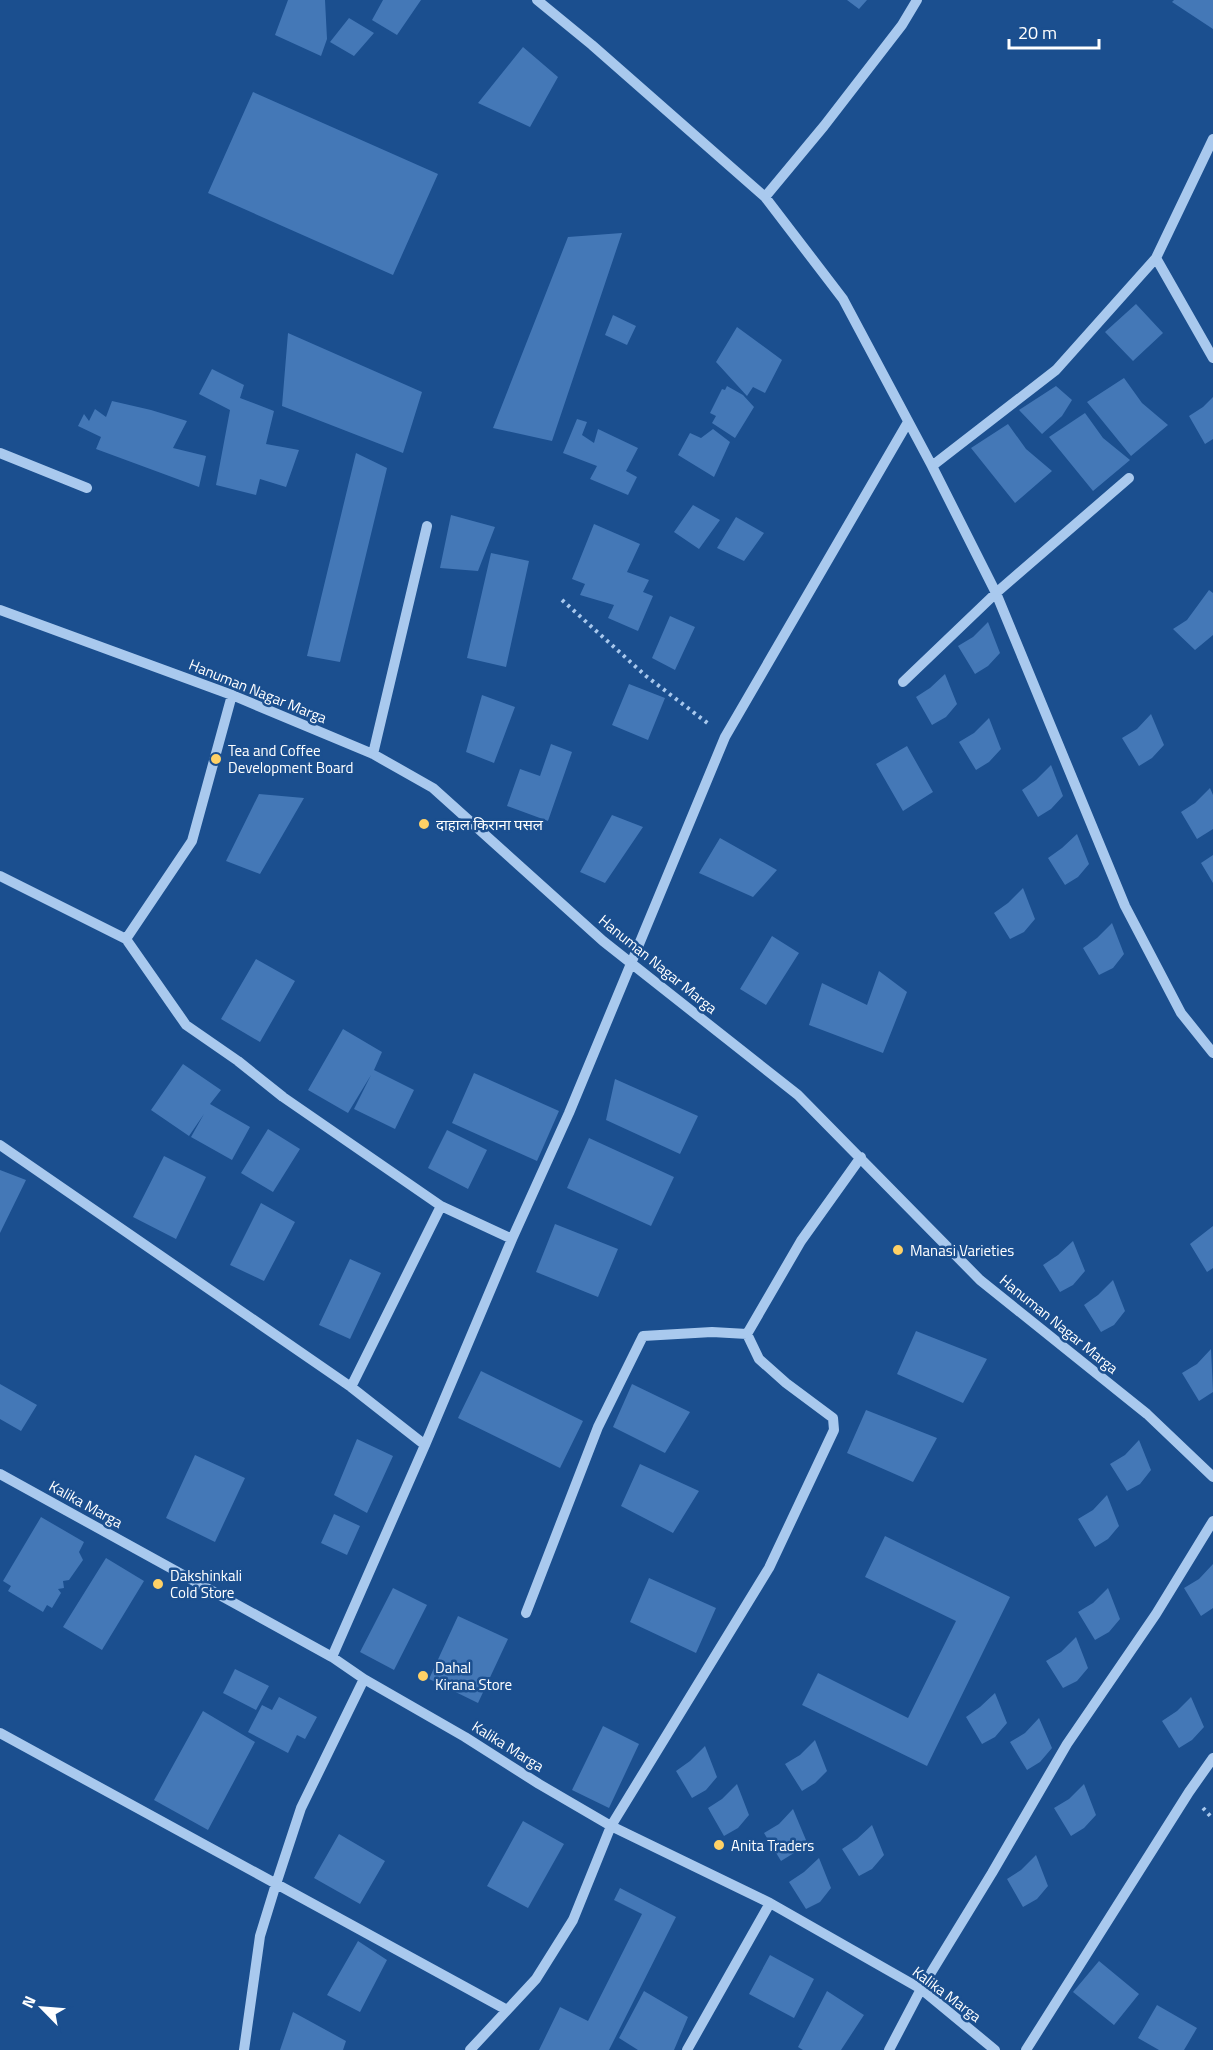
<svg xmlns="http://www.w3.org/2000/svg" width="1213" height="2050" viewBox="0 0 1213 2050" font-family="'Titillium Web','Noto Sans Devanagari',sans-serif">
  <rect width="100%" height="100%" fill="#1b4f8f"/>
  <path fill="#4478b7" d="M 288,0 L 325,0 L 327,39 L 321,56 L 275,35 Z
    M 383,0 L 421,0 L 397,35 L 372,20 Z
    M 847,0 L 867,0 L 859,9 Z
    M 1174,0 L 1213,0 L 1213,29 L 1172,2 Z
    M 349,18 L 374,33 L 354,56 L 330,42 Z
    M 523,47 L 558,77 L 530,127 L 478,103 Z
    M 253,92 L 438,174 L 393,275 L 208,193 Z
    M 622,233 L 552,441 L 493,428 L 568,237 Z
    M 1136,304 L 1163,333 L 1133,361 L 1105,332 Z
    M 613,315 L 636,326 L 627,345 L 605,335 Z
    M 737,327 L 782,360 L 765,393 L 753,387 L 747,396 L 716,362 Z
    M 288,333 L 422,392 L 403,453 L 282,406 Z
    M 212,369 L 244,385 L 240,398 L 274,411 L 266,444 L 299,450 L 286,487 L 260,479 L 256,495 L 216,485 L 230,410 L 199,394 Z
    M 1124,378 L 1142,403 L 1168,425 L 1131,456 L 1087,402 Z
    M 727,386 L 743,395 L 754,407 L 735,438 L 712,423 L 716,416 L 710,413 L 722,389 L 725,390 Z
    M 1056,386 L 1072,400 L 1062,416 L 1042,434 L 1019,410 Z
    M 1213,397 L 1213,439 L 1205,444 L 1189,416 L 1203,407 Z
    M 112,401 L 151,410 L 187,421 L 173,448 L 206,456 L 199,487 L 96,449 L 101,437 L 78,426 L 84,414 L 89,421 L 95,409 L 106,417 Z
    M 1085,413 L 1103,438 L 1130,460 L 1093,491 L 1049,437 Z
    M 577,419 L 587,422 L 582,435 L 594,443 L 598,429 L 638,448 L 626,471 L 637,477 L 628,495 L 590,479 L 597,466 L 563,453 Z
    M 1008,424 L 1026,449 L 1052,471 L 1015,503 L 971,448 Z
    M 713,429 L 730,442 L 714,477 L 678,455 L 690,433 L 701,438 Z
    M 356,453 L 387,468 L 340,662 L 307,656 Z
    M 693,505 L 720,520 L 699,549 L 674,532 Z
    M 451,515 L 495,527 L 478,571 L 440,568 Z
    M 736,517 L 764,533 L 744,561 L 717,548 Z
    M 594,524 L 640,544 L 627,572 L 649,580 L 643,592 L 653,596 L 638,631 L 608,618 L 614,605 L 580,595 L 585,584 L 572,579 Z
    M 491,553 L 529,561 L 506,667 L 467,658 Z
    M 1209,590 L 1213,593 L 1213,635 L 1195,650 L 1173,629 L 1187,620 Z
    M 670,616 L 695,627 L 675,670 L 652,658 Z
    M 988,622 L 1000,653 L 988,666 L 975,674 L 958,646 L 973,637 Z
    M 945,674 L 957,704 L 946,717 L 932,725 L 916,697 L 930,688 Z
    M 629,684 L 665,698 L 648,740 L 612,725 Z
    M 482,695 L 515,707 L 494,763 L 466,752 Z
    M 1151,714 L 1164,745 L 1152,758 L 1139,766 L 1122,738 L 1137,729 Z
    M 989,718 L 1001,749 L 989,762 L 976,770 L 959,742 L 974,733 Z
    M 551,744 L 572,752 L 548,821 L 507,806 L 520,769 L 540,776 Z
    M 907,746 L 933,792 L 903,811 L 876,764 Z
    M 1051,765 L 1063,796 L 1051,809 L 1038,817 L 1022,790 L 1036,780 Z
    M 1210,788 L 1213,795 L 1213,829 L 1197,839 L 1181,812 L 1195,803 Z
    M 259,794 L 304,798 L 260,874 L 226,861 Z
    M 612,815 L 643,827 L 605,883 L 580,872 Z
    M 1077,834 L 1089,864 L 1078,877 L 1065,885 L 1048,858 L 1062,848 Z
    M 720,838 L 777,870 L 753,897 L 699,873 Z
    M 1213,855 L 1213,883 L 1201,863 Z
    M 1023,888 L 1035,919 L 1024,932 L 1010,939 L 994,913 L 1008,903 Z
    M 1112,923 L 1124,954 L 1113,968 L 1099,975 L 1083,948 L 1097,938 Z
    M 772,936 L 799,953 L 766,1005 L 740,989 Z
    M 256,959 L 295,981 L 260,1042 L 221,1019 Z
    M 879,971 L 907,992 L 883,1053 L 809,1025 L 822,983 L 867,1005 Z
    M 343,1029 L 382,1052 L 374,1070 L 414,1090 L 395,1129 L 354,1109 L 371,1075 L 348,1113 L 308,1090 Z
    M 183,1064 L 221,1090 L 210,1104 L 250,1127 L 232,1160 L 191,1137 L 204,1114 L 189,1136 L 151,1110 Z
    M 474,1073 L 559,1111 L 537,1161 L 452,1123 Z
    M 615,1079 L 698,1116 L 680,1154 L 606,1120 Z
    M 268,1129 L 300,1149 L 273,1192 L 241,1173 Z
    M 447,1130 L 487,1150 L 468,1189 L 428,1168 Z
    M 589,1138 L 674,1177 L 651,1226 L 567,1188 Z
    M 164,1156 L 206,1177 L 176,1239 L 133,1217 Z
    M 0,1170 L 26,1180 L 0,1233 Z
    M 261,1203 L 295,1222 L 264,1281 L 230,1265 Z
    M 555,1224 L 618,1249 L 598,1297 L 536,1272 Z
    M 1213,1226 L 1213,1268 L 1207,1272 L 1190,1244 Z
    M 1073,1241 L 1085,1271 L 1073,1285 L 1060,1292 L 1043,1265 L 1058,1255 Z
    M 350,1259 L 381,1273 L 350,1339 L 319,1325 Z
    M 1113,1280 L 1125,1311 L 1114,1325 L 1101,1332 L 1084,1305 L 1098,1295 Z
    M 916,1331 L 987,1359 L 963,1403 L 897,1374 Z
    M 1211,1349 L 1213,1392 L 1199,1401 L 1182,1373 L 1197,1364 Z
    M 481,1371 L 583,1421 L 560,1468 L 458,1418 Z
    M 0,1384 L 37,1405 L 21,1431 L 0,1419 Z
    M 632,1384 L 690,1412 L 665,1453 L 613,1427 Z
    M 866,1410 L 937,1438 L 913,1482 L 847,1453 Z
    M 357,1439 L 393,1456 L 367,1513 L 334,1495 Z
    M 1139,1440 L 1151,1470 L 1140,1484 L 1127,1491 L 1110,1464 L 1125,1455 Z
    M 195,1455 L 245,1478 L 215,1542 L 166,1518 Z
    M 640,1464 L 699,1491 L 673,1533 L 621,1506 Z
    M 1107,1495 L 1119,1526 L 1108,1539 L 1095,1547 L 1078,1519 L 1093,1510 Z
    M 334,1514 L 360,1526 L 347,1555 L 321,1543 Z
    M 41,1517 L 84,1542 L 79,1552 L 83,1560 L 69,1580 L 63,1581 L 64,1588 L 58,1589 L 61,1593 L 52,1608 L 47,1605 L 43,1612 L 8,1591 L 11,1586 L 3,1581 Z
    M 885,1536 L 1010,1597 L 927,1766 L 802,1705 L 818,1673 L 908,1718 L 956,1621 L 865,1577 Z
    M 106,1558 L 144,1581 L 102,1650 L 63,1627 Z
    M 1213,1564 L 1213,1608 L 1201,1616 L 1184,1588 L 1199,1579 Z
    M 649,1578 L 716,1608 L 696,1653 L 630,1622 Z
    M 393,1588 L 427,1605 L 394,1670 L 360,1652 Z
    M 1108,1588 L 1120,1619 L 1109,1632 L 1095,1640 L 1078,1612 L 1093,1603 Z
    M 458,1616 L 508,1639 L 478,1703 L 429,1679 Z
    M 1076,1637 L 1088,1668 L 1077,1681 L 1063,1688 L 1046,1661 L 1061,1652 Z
    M 235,1669 L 269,1686 L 256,1710 L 223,1693 Z
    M 995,1693 L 1007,1723 L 995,1737 L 982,1744 L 966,1717 L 980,1707 Z
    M 279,1697 L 317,1717 L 305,1739 L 297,1735 L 288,1753 L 248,1732 L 262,1705 L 272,1710 Z
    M 1191,1697 L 1204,1727 L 1192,1740 L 1179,1748 L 1162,1721 L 1177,1711 Z
    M 203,1711 L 255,1742 L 208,1830 L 154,1800 Z
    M 1039,1718 L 1052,1748 L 1040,1762 L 1027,1770 L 1010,1742 L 1025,1733 Z
    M 603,1726 L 639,1744 L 609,1808 L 572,1790 Z
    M 815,1740 L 827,1771 L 815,1783 L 802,1791 L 785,1764 L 800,1755 Z
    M 705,1746 L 717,1777 L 706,1790 L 692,1798 L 676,1771 L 690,1761 Z
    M 737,1784 L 749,1815 L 738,1828 L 724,1836 L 708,1808 L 722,1799 Z
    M 1084,1784 L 1096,1815 L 1084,1828 L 1071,1836 L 1054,1808 L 1069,1799 Z
    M 793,1809 L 806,1840 L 794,1853 L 781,1861 L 764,1833 L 779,1824 Z
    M 523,1821 L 564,1844 L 528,1908 L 487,1886 Z
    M 872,1825 L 884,1855 L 872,1869 L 859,1876 L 842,1849 L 857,1839 Z
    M 339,1834 L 385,1861 L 360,1904 L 314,1878 Z
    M 1036,1855 L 1048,1886 L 1037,1899 L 1023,1907 L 1007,1879 L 1021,1870 Z
    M 819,1858 L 831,1888 L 820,1902 L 806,1909 L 789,1882 L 804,1872 Z
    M 620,1888 L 676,1917 L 609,2050 L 539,2050 L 560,2007 L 588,2021 L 642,1914 L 614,1900 Z
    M 358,1941 L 387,1960 L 360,2012 L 327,1995 Z
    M 770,1955 L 814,1979 L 794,2018 L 749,1994 Z
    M 1099,1961 L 1139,1994 L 1114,2025 L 1073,1992 Z
    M 644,1991 L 688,2017 L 674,2050 L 638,2050 L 619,2038 Z
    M 827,1991 L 864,2015 L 841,2050 L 803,2050 L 798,2047 Z
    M 1157,2005 L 1197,2028 L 1184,2050 L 1159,2050 L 1138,2038 Z
    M 293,2012 L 346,2041 L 343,2050 L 280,2050 Z"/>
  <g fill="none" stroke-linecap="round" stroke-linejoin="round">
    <path stroke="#a9c9ee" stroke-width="4" stroke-dasharray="3 4.5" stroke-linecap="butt" d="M 562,600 L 646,676 L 710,725
      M 1203,1808 L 1213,1819"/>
    <path stroke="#a9c9ee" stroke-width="10" d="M 537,0 L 592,45 L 765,197 L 843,299 L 932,466 L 996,593 L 1125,906 L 1181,1013 L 1213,1053
      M 765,197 L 824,126 L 902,25 L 917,0
      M 1156,258 L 1213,358
      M 0,453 L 87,488
      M 932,466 L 1056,370 L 1156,258 L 1213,139
      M 0,610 L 232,695 L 373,754 L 433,788 L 603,941 L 798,1095 L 980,1280 L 1147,1414 L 1213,1477
      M 903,682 L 996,593 L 1129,478
      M 232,695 L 192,841 L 126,939 L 186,1025 L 238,1061 L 283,1097 L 441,1206 L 351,1387 L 425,1445 L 332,1657
      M 373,754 L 427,526
      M 0,876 L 126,939
      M 0,1145 L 351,1387
      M 441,1206 L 512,1239
      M 425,1445 L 512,1239 L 569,1113 L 725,737 L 908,422
      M 0,1474 L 332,1657 L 364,1679 L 465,1737 L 539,1784 L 611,1826 L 770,1903 L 921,1989 L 995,2050
      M 526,1613 L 598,1427 L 643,1336 L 712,1332 L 747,1334 L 801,1241 L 861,1157
      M 0,1733 L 507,2010
      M 244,2050 L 260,1936 L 276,1884 L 301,1808 L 364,1679
      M 470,2050 L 536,1979 L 573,1920 L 611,1826 L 769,1568 L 834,1430 L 833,1418 L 786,1383 L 759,1359 L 747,1334
      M 687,2050 L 770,1903
      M 889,2050 L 921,1989 L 992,1873 L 1067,1744 L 1156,1614 L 1213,1521
      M 1026,2050 L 1189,1792 L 1213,1758"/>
  </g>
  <g fill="#ffd166" stroke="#1b4f8f" stroke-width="2">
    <circle cx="216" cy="759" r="6"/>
    <circle cx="424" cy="824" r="6"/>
    <circle cx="898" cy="1250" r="6"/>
    <circle cx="158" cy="1584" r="6"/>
    <circle cx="423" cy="1676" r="6"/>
    <circle cx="719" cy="1845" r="6"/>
  </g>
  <g text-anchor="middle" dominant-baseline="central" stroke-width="5" stroke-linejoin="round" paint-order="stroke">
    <g font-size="15" fill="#fff" stroke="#1b4f8f">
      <text transform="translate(258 691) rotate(22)">Hanuman Nagar Marga</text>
      <text transform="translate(658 964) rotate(39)">Hanuman Nagar Marga</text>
      <text transform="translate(1059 1324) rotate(39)">Hanuman Nagar Marga</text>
      <text transform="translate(86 1504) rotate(29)">Kalika Marga</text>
      <text transform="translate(508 1746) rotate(32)">Kalika Marga</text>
      <text transform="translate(947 1994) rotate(37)">Kalika Marga</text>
    </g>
    <g font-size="15" fill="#fff" stroke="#1b4f8f" text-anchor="start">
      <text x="228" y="750">Tea and Coffee<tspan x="228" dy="17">Development Board</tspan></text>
      <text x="436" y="824">दाहाल किराना पसल</text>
      <text x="910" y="1250">Manasi Varieties</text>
      <text x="170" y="1575">Dakshinkali<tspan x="170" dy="17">Cold Store</tspan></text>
      <text x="435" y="1667">Dahal<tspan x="435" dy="17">Kirana Store</tspan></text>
      <text x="731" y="1845">Anita Traders</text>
    </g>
  </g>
  <g transform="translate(42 2008) rotate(295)" stroke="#1b4f8f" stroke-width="4.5" paint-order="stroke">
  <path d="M0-4.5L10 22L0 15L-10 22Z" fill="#ffffff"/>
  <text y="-9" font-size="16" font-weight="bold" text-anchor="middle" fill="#ffffff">N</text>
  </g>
  <path d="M1009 39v9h90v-9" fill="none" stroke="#ffffff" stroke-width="3"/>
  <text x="1018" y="39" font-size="18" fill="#ffffff" stroke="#1b4f8f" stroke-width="4.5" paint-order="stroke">20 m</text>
</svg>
